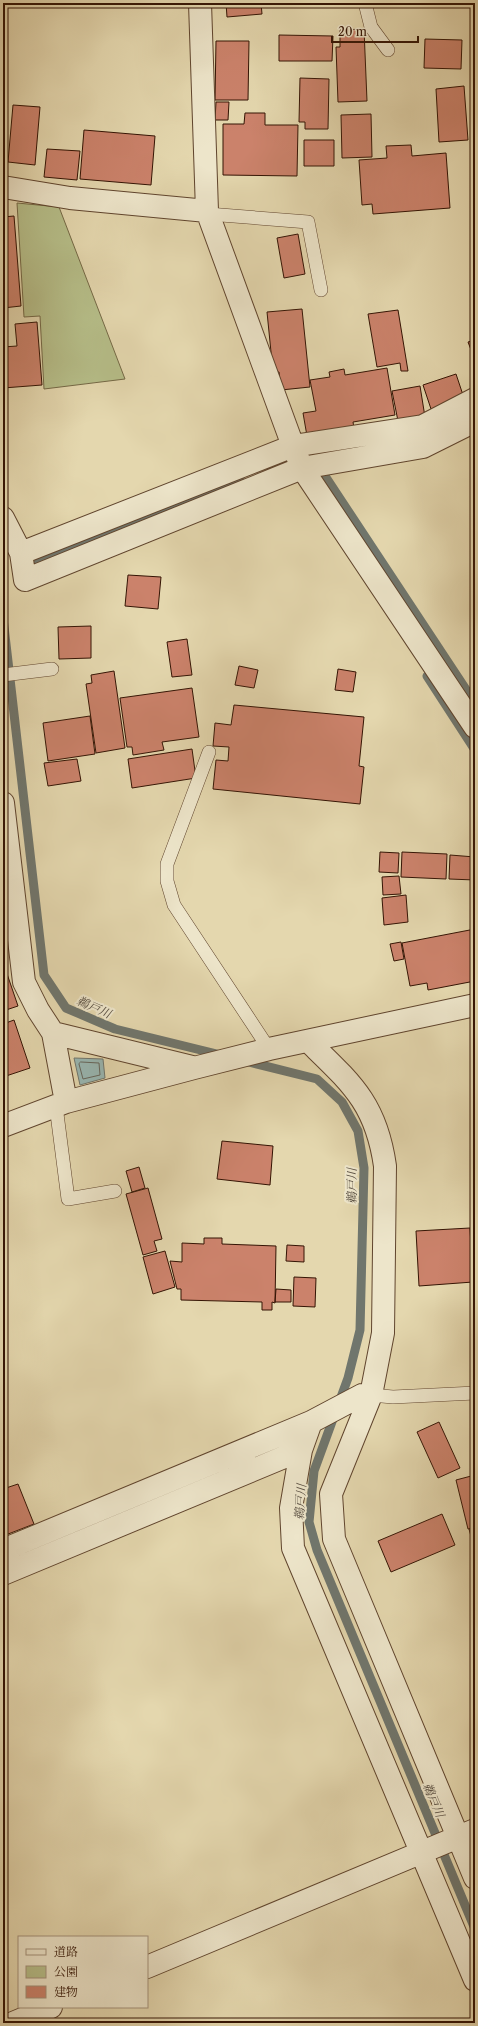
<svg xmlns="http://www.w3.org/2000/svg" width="478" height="2026" viewBox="0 0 478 2026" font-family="'Libre Caslon Text','Noto Serif JP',serif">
  <rect width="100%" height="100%" fill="#e4d7ae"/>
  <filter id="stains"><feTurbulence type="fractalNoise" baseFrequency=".005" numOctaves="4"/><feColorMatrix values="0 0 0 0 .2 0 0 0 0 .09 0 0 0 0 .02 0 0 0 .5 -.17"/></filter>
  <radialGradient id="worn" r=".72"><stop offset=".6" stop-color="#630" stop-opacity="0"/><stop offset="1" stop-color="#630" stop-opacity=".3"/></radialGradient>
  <path fill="#b6be89" stroke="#756946" d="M 17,203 L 59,207 L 125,379 L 44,389 L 40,316 L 24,317 Z"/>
  <path fill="#98b7b3" stroke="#70766d" d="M 74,1058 L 103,1059 L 105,1078 L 80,1085 Z"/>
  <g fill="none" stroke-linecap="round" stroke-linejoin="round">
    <path stroke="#66665c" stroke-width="1" d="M 81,1062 L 99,1063 L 100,1075 L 83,1079 L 79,1064 Z"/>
    <path stroke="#70766d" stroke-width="9" d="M 325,476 L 475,703
      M 33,564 L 240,478
      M 3,618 L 44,975 L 66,1008 L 115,1029 L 221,1055
      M 427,676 L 475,750
      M 245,1061 L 317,1079 L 342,1102 L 358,1131 L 364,1168 L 360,1330 L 348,1378 L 314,1471 L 309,1522 L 317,1550 L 475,1929
      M 91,1525 L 137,1506
      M 3,1561 L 17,1556"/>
  </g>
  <path fill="#cb826b" stroke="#341404" d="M 226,3 L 261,3 L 262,14 L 227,17 Z
    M 364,29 L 367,101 L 338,102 L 336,47 L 340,47 L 340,30 Z
    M 279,35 L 333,36 L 332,61 L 279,61 Z
    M 425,39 L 462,40 L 461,69 L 424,68 Z
    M 216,41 L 249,41 L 248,100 L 215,100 Z
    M 300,78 L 329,79 L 328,129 L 305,129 L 305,122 L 299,122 Z
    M 464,86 L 468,140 L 439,142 L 436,89 Z
    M 216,102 L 229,102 L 228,120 L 215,120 Z
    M 13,105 L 40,107 L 35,165 L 8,162 Z
    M 245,113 L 265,113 L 265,125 L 298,125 L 297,176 L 223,175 L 223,124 L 244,124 Z
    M 371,114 L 372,157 L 342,158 L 341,115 Z
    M 84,130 L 155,136 L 151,185 L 80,179 Z
    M 304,140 L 334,140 L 334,166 L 304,166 Z
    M 411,145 L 412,156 L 446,153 L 450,208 L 373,214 L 372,204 L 362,205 L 359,160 L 387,158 L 386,146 Z
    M 47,149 L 80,151 L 77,180 L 44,177 Z
    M 14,216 L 21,306 L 3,308 L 3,217 Z
    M 298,234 L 305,274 L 284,278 L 277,238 Z
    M 302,309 L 310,387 L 281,390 L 279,372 L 273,372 L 267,312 Z
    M 398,310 L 408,371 L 401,371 L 400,363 L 377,367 L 368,314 Z
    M 37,322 L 42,385 L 3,388 L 3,347 L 17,346 L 15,324 Z
    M 475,340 L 475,360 L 468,342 Z
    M 387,368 L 395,415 L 353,422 L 354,428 L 307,436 L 303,413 L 316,411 L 310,380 L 330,377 L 329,372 L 344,369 L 345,375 Z
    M 456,374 L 464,398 L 431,409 L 423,385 Z
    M 420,386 L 425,417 L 398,421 L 392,391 Z
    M 128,575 L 161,577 L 158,609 L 125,606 Z
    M 91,626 L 91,658 L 59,659 L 58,627 Z
    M 187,639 L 192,675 L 172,677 L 167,642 Z
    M 239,666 L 258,670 L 254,688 L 235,685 Z
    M 338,669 L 356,672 L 353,692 L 335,690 Z
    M 114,671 L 125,748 L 96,753 L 86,684 L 92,683 L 91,675 Z
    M 192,688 L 199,737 L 162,742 L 164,750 L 133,755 L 132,747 L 127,747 L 120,698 Z
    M 234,705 L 364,717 L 359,766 L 364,767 L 360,804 L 213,789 L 216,760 L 228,761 L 229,747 L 213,746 L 215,723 L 231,725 Z
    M 90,716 L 95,754 L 48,761 L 43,723 Z
    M 192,749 L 196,778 L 132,788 L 128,759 Z
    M 77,759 L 81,781 L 48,786 L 44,763 Z
    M 380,852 L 399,853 L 398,873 L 379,872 Z
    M 402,852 L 447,854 L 446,879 L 401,877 Z
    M 450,855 L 475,857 L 475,880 L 449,879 Z
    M 399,876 L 401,894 L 383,895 L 382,877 Z
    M 406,895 L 408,922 L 384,925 L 382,898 Z
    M 475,929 L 475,981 L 428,990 L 427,983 L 410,986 L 402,943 Z
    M 401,942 L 404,959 L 394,961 L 390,944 Z
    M 3,962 L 18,1006 L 3,1011 Z
    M 14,1020 L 30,1068 L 3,1077 L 3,1024 Z
    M 222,1141 L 273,1146 L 270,1185 L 217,1179 Z
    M 139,1167 L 145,1188 L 132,1192 L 126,1171 Z
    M 148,1188 L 162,1239 L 154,1241 L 157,1251 L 143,1255 L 126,1194 Z
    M 470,1228 L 473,1282 L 419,1286 L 416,1231 Z
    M 204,1238 L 222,1238 L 222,1244 L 276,1246 L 275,1303 L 272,1302 L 272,1310 L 262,1310 L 262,1302 L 181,1300 L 181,1289 L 177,1289 L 170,1261 L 182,1262 L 182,1243 L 204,1244 Z
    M 287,1245 L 304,1246 L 304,1262 L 286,1261 Z
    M 165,1251 L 175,1287 L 153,1294 L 143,1257 Z
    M 294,1277 L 316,1278 L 315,1307 L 293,1306 Z
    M 276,1289 L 291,1290 L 291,1302 L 275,1302 Z
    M 475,1416 L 475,1435 L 471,1417 Z
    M 439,1422 L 460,1468 L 438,1478 L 417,1432 Z
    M 475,1475 L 475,1527 L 468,1529 L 456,1480 Z
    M 18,1484 L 34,1524 L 3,1536 L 3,1489 Z
    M 442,1514 L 455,1545 L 391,1572 L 378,1541 Z
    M 475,1528 L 475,1543 L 473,1544 L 469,1529 Z"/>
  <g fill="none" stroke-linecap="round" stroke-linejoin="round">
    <g stroke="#60452e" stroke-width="14">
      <path id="service" d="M 365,3 L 371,27 L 388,50
        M 208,214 L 308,222 L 321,290
        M 3,675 L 52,669
        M 209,752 L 167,864 L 167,881 L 174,905 L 269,1049
        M 56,1106 L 68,1199 L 115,1191
        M 371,1395 L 393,1397 L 475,1393"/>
    </g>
    <g stroke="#60452e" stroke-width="24">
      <path id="minor" d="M 200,3 L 207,211 L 293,446 L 302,468 L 475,727
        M 3,187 L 70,198 L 207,211
        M 3,518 L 21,553 L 25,580 L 302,468 L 423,447 L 475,421
        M 21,553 L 293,446 L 423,426 L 475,399
        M 3,803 L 24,982 L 38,1010 L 53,1033 L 66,1102
        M 53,1033 L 192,1067
        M 308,1041 C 351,1083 376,1103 385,1166 L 383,1333 L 371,1395 L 331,1494 L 334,1539 L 475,1878
        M 3,1126 L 66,1102 L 194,1068 L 269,1049 L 475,1005
        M 311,1422 L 301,1450 L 291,1508 L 293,1548 L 475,1980
        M 3,1550 L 311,1422 L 362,1395 L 371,1395
        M 3,1574 L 301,1450
        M 147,1967 L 475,1830
        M 13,2023 L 51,2007"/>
    </g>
    <use href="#service" stroke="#ede5ca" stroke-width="13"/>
    <use href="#minor" stroke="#ede5ca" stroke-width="22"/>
  </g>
  <g text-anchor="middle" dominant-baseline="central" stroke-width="4" stroke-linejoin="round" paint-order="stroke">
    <g font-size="12" font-style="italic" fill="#574d41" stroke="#ede5ca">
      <text transform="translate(94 1007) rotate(24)">鵜戸川</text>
      <text transform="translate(351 1186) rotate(-90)">鵜戸川</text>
      <text transform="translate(300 1502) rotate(-86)">鵜戸川</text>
      <text transform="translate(434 1800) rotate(67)">鵜戸川</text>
    </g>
  </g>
  <rect width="478" height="2026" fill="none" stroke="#e4d7ae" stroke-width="16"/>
  <rect x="4" y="4" width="470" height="2018" fill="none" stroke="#341404" stroke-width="2"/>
  <rect x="8" y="8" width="462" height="2010" fill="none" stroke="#341404"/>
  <rect x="18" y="1936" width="130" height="72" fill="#ede5ca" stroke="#a3917b"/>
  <rect x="26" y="1949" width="20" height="6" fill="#ede5ca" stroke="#a3917b"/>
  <text x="54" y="1956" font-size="12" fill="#341404">道路</text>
  <rect x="26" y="1966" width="20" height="12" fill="#b6be89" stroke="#a3917b"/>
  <text x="54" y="1976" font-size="12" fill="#341404">公園</text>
  <rect x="26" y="1986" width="20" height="12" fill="#cb826b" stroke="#a3917b"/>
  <text x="54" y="1996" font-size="12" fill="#341404">建物</text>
  <path d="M332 36v6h86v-6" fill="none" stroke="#341404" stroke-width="2"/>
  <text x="338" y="36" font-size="12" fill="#341404" stroke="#ede5ca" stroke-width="3" paint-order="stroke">20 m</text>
  <rect width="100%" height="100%" filter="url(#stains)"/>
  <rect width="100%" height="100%" fill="url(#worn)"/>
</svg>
